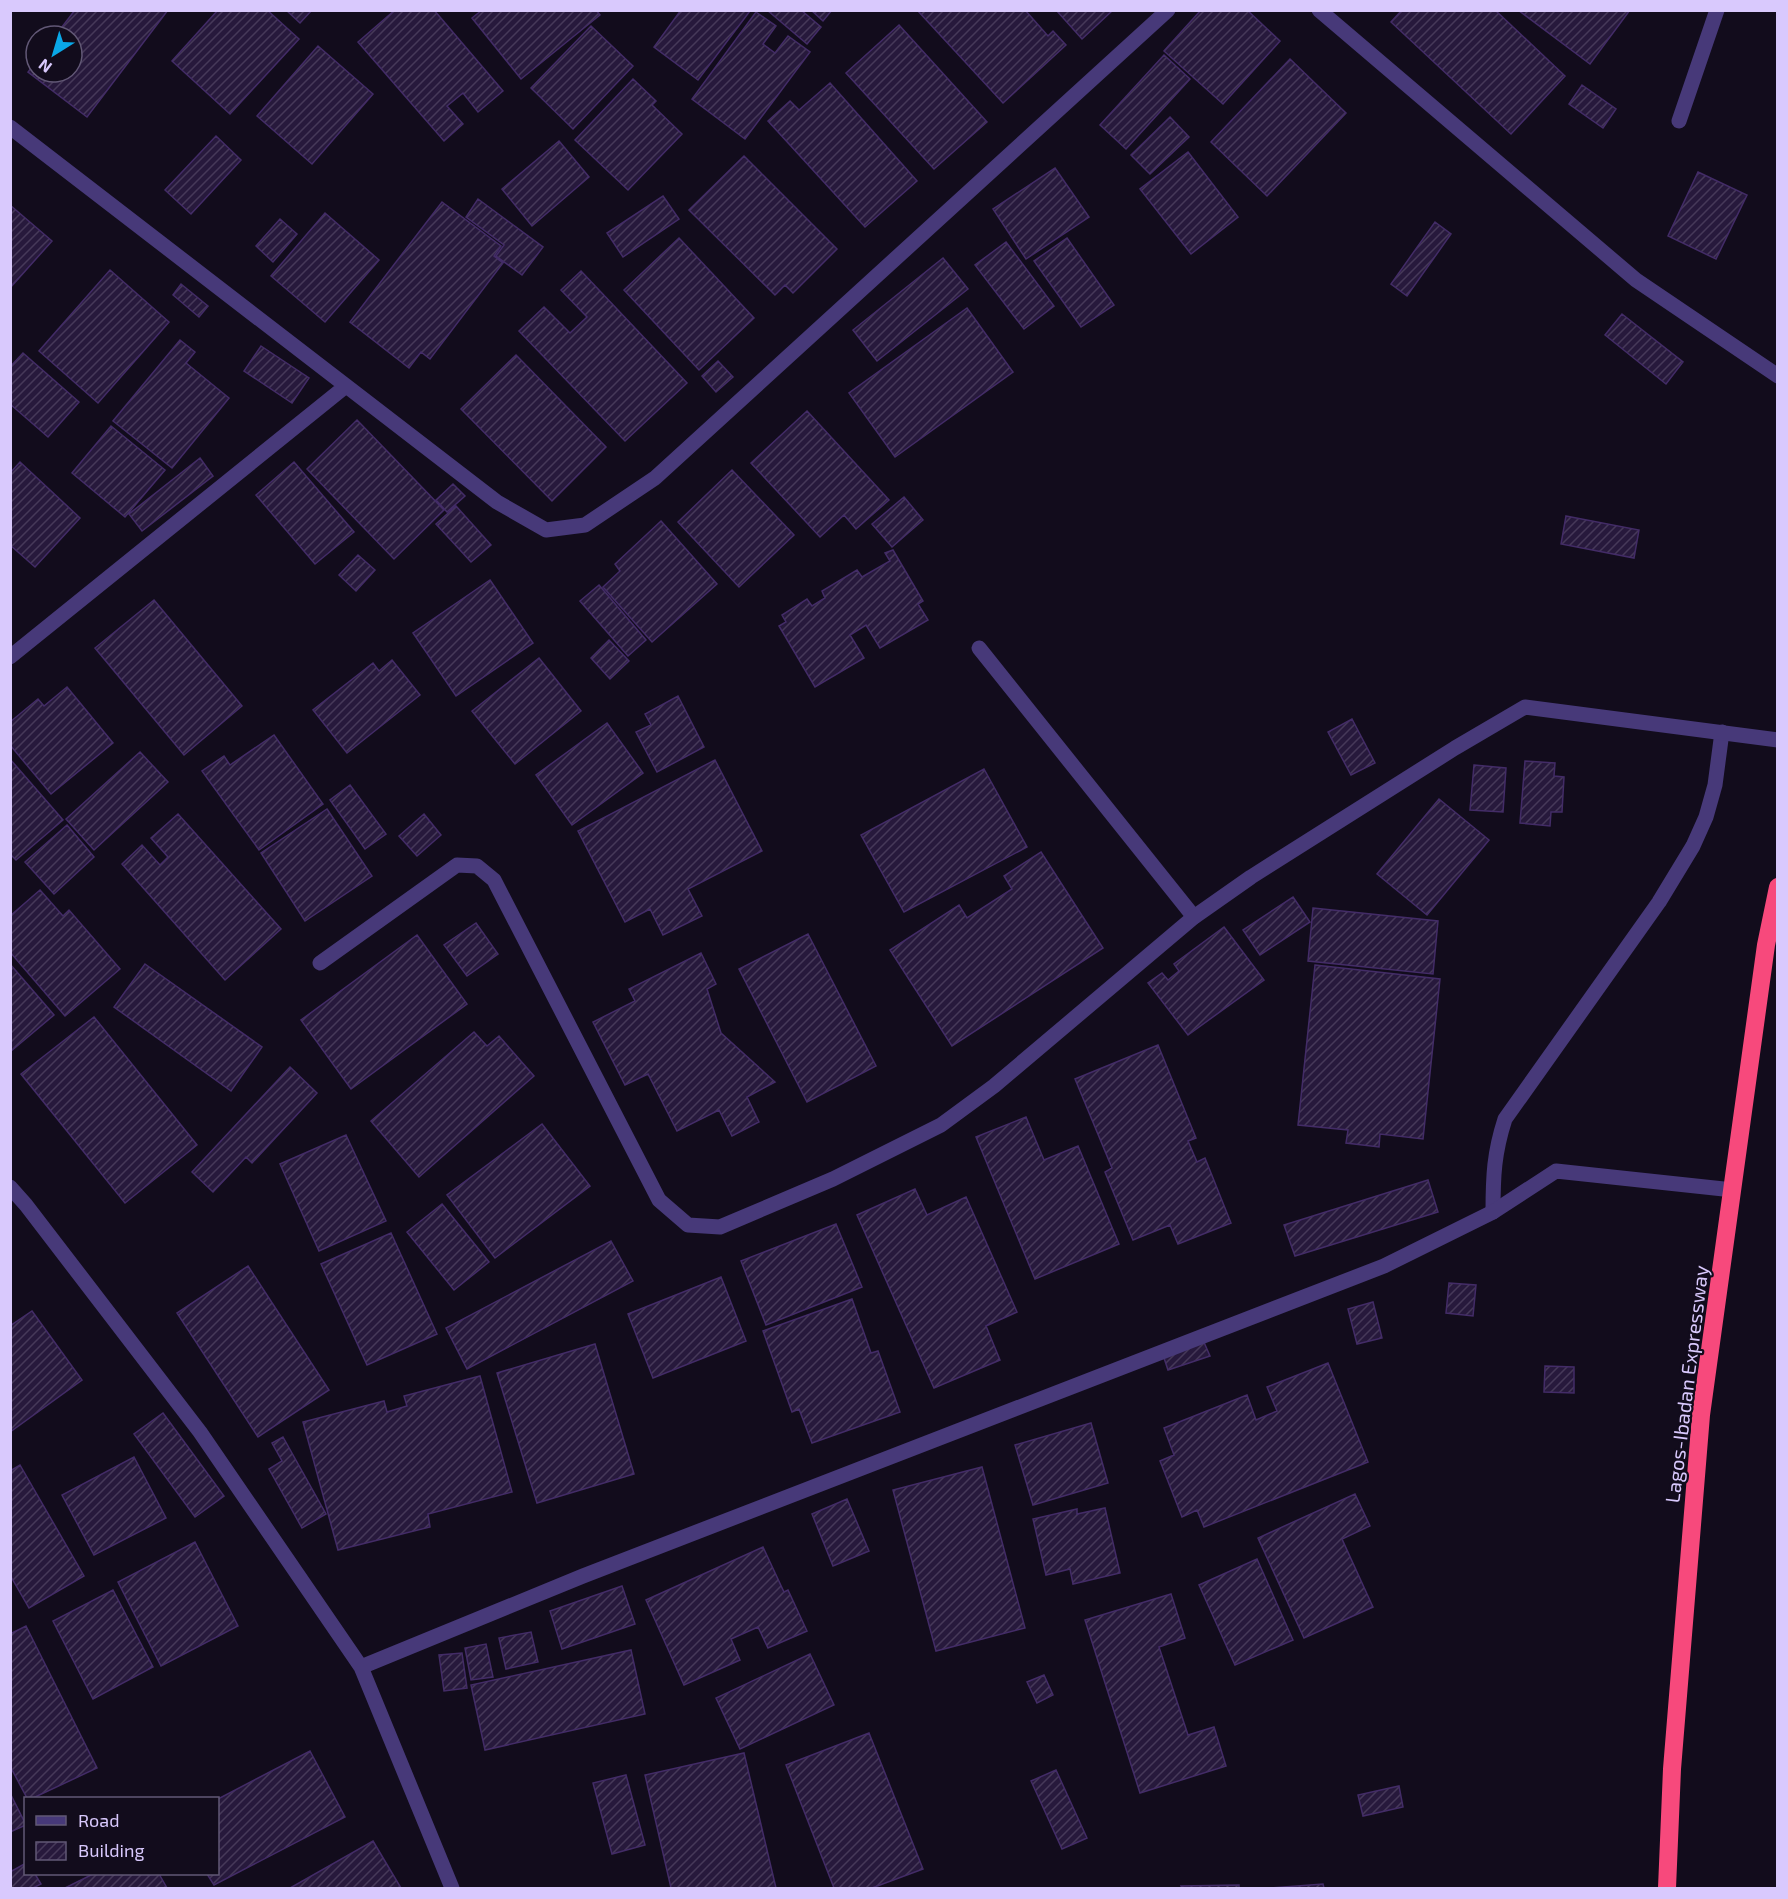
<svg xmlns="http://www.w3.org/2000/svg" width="1788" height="1899" viewBox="0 0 1788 1899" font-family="'Exo 2',sans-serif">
  <defs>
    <pattern id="building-hatch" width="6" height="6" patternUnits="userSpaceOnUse" patternTransform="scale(1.5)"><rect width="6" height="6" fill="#27193c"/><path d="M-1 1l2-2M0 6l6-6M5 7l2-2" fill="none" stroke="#463959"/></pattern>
  </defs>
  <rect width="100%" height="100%" fill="#120c1c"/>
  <path fill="url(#building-hatch)" stroke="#432c67" stroke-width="1.5" d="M 75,10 L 168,10 L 87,117 L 28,72 L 36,62 L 36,72 L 72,72 L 72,36 L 55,36 Z
    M 218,10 L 267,10 L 299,39 L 230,114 L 172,61 Z
    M 286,10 L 312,10 L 300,23 Z
    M 395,10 L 434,10 L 503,91 L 478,112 L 463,93 L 447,106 L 463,124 L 444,141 L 358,42 Z
    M 482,10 L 596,10 L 600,15 L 521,79 L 472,18 Z
    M 681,10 L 750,11 L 698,80 L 654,47 Z
    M 767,10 L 801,10 L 821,27 L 807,44 Z
    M 811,10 L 832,10 L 823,21 Z
    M 917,10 L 1025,10 L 1048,36 L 1053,31 L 1066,45 L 1003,103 Z
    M 1056,10 L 1113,10 L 1082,39 Z
    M 1201,10 L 1247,10 L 1280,41 L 1223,104 L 1164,51 Z
    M 1402,10 L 1495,10 L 1565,76 L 1511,134 L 1391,22 Z
    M 1518,10 L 1630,10 L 1590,64 Z
    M 756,12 L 776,26 L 763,44 L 775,53 L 788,36 L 810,52 L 745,139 L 692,99 Z
    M 899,25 L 987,122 L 934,169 L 846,73 Z
    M 591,26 L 633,66 L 573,129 L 531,88 Z
    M 318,46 L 373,94 L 312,164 L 257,116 Z
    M 1164,55 L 1190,79 L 1126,149 L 1100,125 Z
    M 1290,59 L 1346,113 L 1267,196 L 1211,142 Z
    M 633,79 L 656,101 L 652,105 L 682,134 L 628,190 L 575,140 Z
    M 830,83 L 917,181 L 865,227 L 768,121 L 790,101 L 799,110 Z
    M 1582,85 L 1616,109 L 1603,128 L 1569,104 Z
    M 1170,117 L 1189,137 L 1150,174 L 1131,155 Z
    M 216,136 L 241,160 L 191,214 L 165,190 Z
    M 559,141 L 589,177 L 532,226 L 502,189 Z
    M 1188,152 L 1238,217 L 1191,254 L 1140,189 Z
    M 744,156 L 837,249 L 793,293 L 785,285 L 775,295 L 689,210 Z
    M 1055,168 L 1089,217 L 1026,259 L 993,209 Z
    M 1698,172 L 1747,195 L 1716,259 L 1668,236 Z
    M 663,196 L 679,219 L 623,257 L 607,233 Z
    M 478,199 L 543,247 L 522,275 L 496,256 L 504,245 L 466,217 Z
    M 442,202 L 501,246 L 494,256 L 503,263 L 430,359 L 421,352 L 409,368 L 350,322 Z
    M 10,205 L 52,241 L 10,288 Z
    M 325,213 L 379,260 L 325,322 L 271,276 Z
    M 280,219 L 297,234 L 273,262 L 256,246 Z
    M 1435,222 L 1451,234 L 1407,296 L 1391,284 Z
    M 679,238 L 754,318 L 699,370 L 624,290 Z
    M 1067,238 L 1114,305 L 1081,327 L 1034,261 Z
    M 1006,242 L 1054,306 L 1024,329 L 975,265 Z
    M 943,258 L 968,289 L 877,361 L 853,330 Z
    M 110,270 L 169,322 L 98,403 L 39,351 Z
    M 581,271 L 687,383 L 625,441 L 519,331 L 544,307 L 570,333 L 587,317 L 561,290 Z
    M 181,284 L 208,306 L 199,317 L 173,295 Z
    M 967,308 L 1013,372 L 895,457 L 849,393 Z
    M 1622,314 L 1683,362 L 1666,384 L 1605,335 Z
    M 180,340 L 195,352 L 186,363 L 229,398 L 172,468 L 113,421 Z
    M 261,346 L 309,378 L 292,403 L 244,371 Z
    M 23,353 L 79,402 L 48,437 L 10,404 L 10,367 Z
    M 516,355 L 606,447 L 552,501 L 461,409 Z
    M 718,361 L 733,377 L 716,392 L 702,376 Z
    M 807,411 L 889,500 L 856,529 L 844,515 L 820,537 L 751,463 Z
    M 357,420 L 444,510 L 394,559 L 307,469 Z
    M 111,426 L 165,470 L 125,517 L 72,473 Z
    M 200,458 L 213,476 L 142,531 L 129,514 Z
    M 20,462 L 80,518 L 35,567 L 10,545 L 10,473 Z
    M 294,462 L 354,532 L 315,564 L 256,495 Z
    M 732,470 L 794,535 L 739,587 L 678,522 Z
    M 453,484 L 465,496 L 447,512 L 436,500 Z
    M 904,497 L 923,520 L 892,547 L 872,524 Z
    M 456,506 L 491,545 L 471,562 L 436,524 Z
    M 1566,516 L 1639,530 L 1634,558 L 1561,544 Z
    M 661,521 L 717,584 L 652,642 L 603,587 L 620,571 L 615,564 Z
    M 893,550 L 923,601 L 918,604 L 928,620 L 880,648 L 866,625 L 850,635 L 864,658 L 815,687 L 779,626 L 786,622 L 782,615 L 807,599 L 812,606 L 825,598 L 822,591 L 857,570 L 862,577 L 890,561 L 885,553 Z
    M 358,555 L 375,570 L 356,591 L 339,575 Z
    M 490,580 L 533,643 L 456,696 L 413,633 Z
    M 599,585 L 646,640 L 628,656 L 580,601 Z
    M 154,600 L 242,706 L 184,755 L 95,648 Z
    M 609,640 L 629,661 L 610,679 L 591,658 Z
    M 539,658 L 581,711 L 515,764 L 472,711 Z
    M 392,660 L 420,695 L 347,753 L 313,710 L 373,663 L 379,671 Z
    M 67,687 L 113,743 L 51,794 L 10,745 L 10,722 L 38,699 L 44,706 Z
    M 678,696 L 704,747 L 657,772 L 636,732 L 651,725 L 645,714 Z
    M 1352,719 L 1375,763 L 1351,775 L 1328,732 Z
    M 607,723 L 643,773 L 572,825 L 536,775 Z
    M 274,735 L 323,804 L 259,850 L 202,771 L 224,756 L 230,765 Z
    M 140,752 L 168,782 L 94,850 L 66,819 Z
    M 10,759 L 63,820 L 16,860 L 10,854 Z
    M 715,760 L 762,851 L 688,889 L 702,916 L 663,935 L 650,909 L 625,922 L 578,831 Z
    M 1525,761 L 1555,763 L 1554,776 L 1564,777 L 1562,812 L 1551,812 L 1550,826 L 1520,823 Z
    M 1474,765 L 1506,768 L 1503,812 L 1470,810 Z
    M 984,769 L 1027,847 L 904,912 L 861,835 Z
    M 350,785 L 386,834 L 365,849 L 330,800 Z
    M 1439,799 L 1489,840 L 1427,915 L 1377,874 Z
    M 327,809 L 372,876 L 305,921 L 261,853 Z
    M 178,814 L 281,929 L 225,980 L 122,864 L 142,845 L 160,865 L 168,857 L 151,838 Z
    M 424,814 L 441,835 L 417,856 L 399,836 Z
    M 67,825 L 94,857 L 54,894 L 25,862 Z
    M 1041,852 L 1103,948 L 952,1046 L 890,950 L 959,905 L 967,918 L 1012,889 L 1004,876 Z
    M 40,890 L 63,916 L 69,910 L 120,969 L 65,1016 L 10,952 L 10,916 Z
    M 1293,897 L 1310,922 L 1260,955 L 1243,930 Z
    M 1313,908 L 1438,921 L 1433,974 L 1308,961 Z
    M 476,923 L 498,954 L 467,976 L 444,945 Z
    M 1224,927 L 1264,980 L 1188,1035 L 1148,983 L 1162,973 L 1168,980 L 1179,971 L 1174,964 Z
    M 808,934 L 876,1066 L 807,1102 L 739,969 Z
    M 417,935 L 467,1004 L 351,1089 L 301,1020 Z
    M 701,953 L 716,984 L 707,989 L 721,1033 L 775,1082 L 747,1097 L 759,1122 L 732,1136 L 719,1110 L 677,1131 L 648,1074 L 625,1085 L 593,1022 L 635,1001 L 629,989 Z
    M 10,964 L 54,1015 L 10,1052 Z
    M 145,964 L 262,1047 L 231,1091 L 114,1007 Z
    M 1315,965 L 1440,979 L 1423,1139 L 1380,1134 L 1379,1147 L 1346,1143 L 1348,1130 L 1298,1125 Z
    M 94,1017 L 197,1145 L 125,1203 L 21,1074 Z
    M 474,1032 L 487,1046 L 499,1036 L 534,1076 L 419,1177 L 371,1121 Z
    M 1158,1045 L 1196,1138 L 1188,1141 L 1197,1162 L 1205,1158 L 1231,1223 L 1178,1244 L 1170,1225 L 1133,1240 L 1105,1172 L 1112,1168 L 1075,1079 Z
    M 290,1067 L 317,1093 L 252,1163 L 246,1157 L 213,1192 L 192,1172 Z
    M 1026,1117 L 1044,1160 L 1078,1146 L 1119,1244 L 1035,1279 L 976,1137 Z
    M 542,1124 L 590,1186 L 495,1258 L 447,1195 Z
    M 346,1135 L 386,1221 L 319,1251 L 280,1164 Z
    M 1428,1180 L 1438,1212 L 1295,1256 L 1284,1225 Z
    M 915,1189 L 927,1215 L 966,1197 L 1017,1312 L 986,1326 L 1000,1360 L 934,1388 L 857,1215 Z
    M 442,1204 L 489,1262 L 454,1290 L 407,1232 Z
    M 836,1224 L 862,1287 L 766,1325 L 741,1261 Z
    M 391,1233 L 437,1334 L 367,1365 L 321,1264 Z
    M 611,1241 L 633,1281 L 467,1369 L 446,1328 Z
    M 248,1266 L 329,1390 L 258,1437 L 177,1313 Z
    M 721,1277 L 746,1341 L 653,1378 L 628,1314 Z
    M 1449,1283 L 1476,1285 L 1473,1316 L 1446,1313 Z
    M 852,1299 L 871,1353 L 878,1351 L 900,1412 L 812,1443 L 799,1409 L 792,1412 L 763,1331 Z
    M 1373,1302 L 1382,1338 L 1357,1344 L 1348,1309 Z
    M 32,1311 L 82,1380 L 10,1432 L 10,1326 Z
    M 1203,1340 L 1210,1356 L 1168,1370 L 1163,1355 Z
    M 595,1344 L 634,1474 L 537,1503 L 497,1373 Z
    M 1328,1363 L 1368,1462 L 1204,1527 L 1197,1510 L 1182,1517 L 1160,1461 L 1174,1455 L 1164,1428 L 1247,1395 L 1256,1420 L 1277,1411 L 1267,1387 Z
    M 1545,1366 L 1574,1367 L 1574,1393 L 1544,1392 Z
    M 480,1376 L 512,1492 L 428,1514 L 430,1527 L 338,1550 L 303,1422 L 384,1401 L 387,1412 L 407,1406 L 404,1396 Z
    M 163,1413 L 224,1496 L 195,1517 L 134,1434 Z
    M 1091,1423 L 1108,1483 L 1033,1505 L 1015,1445 Z
    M 283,1437 L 326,1514 L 302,1528 L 269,1469 L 282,1461 L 272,1443 Z
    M 134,1457 L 166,1518 L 94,1555 L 62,1495 Z
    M 20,1465 L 84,1576 L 29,1608 L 10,1575 L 10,1471 Z
    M 982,1467 L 1025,1628 L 936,1651 L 893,1490 Z
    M 1355,1494 L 1370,1526 L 1342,1539 L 1373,1607 L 1304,1638 L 1258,1538 Z
    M 847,1499 L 869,1551 L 833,1566 L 812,1514 Z
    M 1105,1508 L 1120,1573 L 1073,1584 L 1070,1569 L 1046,1575 L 1033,1519 L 1077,1509 L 1077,1514 Z
    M 195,1542 L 238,1626 L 161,1666 L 118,1582 Z
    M 763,1547 L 784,1592 L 788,1590 L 807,1631 L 768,1648 L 758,1627 L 731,1639 L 740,1660 L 684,1685 L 646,1600 Z
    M 1257,1559 L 1293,1640 L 1235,1665 L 1199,1585 Z
    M 622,1586 L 635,1624 L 562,1649 L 550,1611 Z
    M 113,1590 L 153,1667 L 93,1699 L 53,1621 Z
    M 1171,1594 L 1185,1638 L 1159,1647 L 1188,1735 L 1214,1727 L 1226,1766 L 1140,1793 L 1085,1620 Z
    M 26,1626 L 97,1768 L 33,1798 L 27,1798 L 10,1766 L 10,1634 Z
    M 531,1632 L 538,1662 L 506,1669 L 499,1638 Z
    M 486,1644 L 493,1677 L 471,1680 L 465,1648 Z
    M 631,1650 L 645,1714 L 485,1750 L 471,1685 Z
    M 462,1653 L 467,1688 L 444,1691 L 439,1655 Z
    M 810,1654 L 834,1705 L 740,1749 L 716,1698 Z
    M 1044,1675 L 1053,1695 L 1037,1703 L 1027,1682 Z
    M 869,1733 L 923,1869 L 872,1888 L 834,1888 L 786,1765 Z
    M 310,1751 L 345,1817 L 214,1885 L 207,1874 L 218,1874 L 218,1799 Z
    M 744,1753 L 776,1888 L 671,1888 L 645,1775 Z
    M 1056,1770 L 1087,1838 L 1062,1849 L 1031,1781 Z
    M 626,1775 L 645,1845 L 612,1854 L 593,1783 Z
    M 1399,1786 L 1403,1807 L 1363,1816 L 1358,1795 Z
    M 10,1793 L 26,1825 L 10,1832 Z
    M 373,1841 L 401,1888 L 290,1888 Z
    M 26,1863 L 26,1874 L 35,1874 L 41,1884 L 33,1888 L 10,1888 L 10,1872 Z
    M 93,1874 L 148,1874 L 148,1875 L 159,1874 L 167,1888 L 65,1888 Z
    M 1323,1884 L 1324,1888 L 1269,1888 Z
    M 1239,1885 L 1239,1888 L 1182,1888 L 1181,1886 Z"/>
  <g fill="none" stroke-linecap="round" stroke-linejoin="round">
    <path stroke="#473979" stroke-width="15" d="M 979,648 L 1194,917
      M 1493,1212 C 1493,1176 1494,1153 1505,1119 L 1659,902 L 1693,846 L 1706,817 L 1715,785 L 1722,732"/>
    <path stroke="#473979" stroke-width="15" d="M 1319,10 L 1636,280 L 1778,376
      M 1679,121 L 1717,10
      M 10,127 L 497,502 L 546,530 L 585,525 L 655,478 L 1168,10
      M 10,657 L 346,386
      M 320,963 L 457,865 L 477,866 L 494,880 L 659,1200 L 688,1225 L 720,1227 L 833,1179 L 941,1125 L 994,1086 L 1194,917 L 1251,877 L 1455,748 L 1525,707 L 1778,740
      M 10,1187 L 26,1205 L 200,1432 L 361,1667 L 452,1888
      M 361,1667 L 583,1576 L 1384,1266 L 1493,1212 L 1556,1171 L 1733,1190"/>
    <path stroke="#f7497c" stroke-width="18" d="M 1667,1888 L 1672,1769 L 1701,1415 L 1766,945 L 1778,887"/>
  </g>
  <g text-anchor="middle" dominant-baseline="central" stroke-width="4.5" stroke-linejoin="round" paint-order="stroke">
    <g font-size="20" fill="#d9c9fd" stroke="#120c1c">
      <text transform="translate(1686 1384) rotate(-83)">Lagos-Ibadan Expressway</text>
    </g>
  </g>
  <rect width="1788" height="1899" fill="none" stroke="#d9c9fd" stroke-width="24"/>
  <rect x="24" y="1797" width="195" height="78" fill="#120c1c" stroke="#625876" stroke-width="1.5"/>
  <rect x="36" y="1816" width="30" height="9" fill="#473979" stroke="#625876" stroke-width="1.5"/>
  <text x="78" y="1827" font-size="18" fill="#d9c9fd">Road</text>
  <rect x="36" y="1842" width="30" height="18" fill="url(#building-hatch)" stroke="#625876" stroke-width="1.5"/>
  <text x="78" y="1857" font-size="18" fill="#d9c9fd">Building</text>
  <g transform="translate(54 54) rotate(217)"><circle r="28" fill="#120c1c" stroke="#625876" stroke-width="1.5"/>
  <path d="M0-4.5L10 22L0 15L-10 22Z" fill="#0aa8e8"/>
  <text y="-9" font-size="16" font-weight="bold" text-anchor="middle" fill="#d9c9fd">N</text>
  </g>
</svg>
